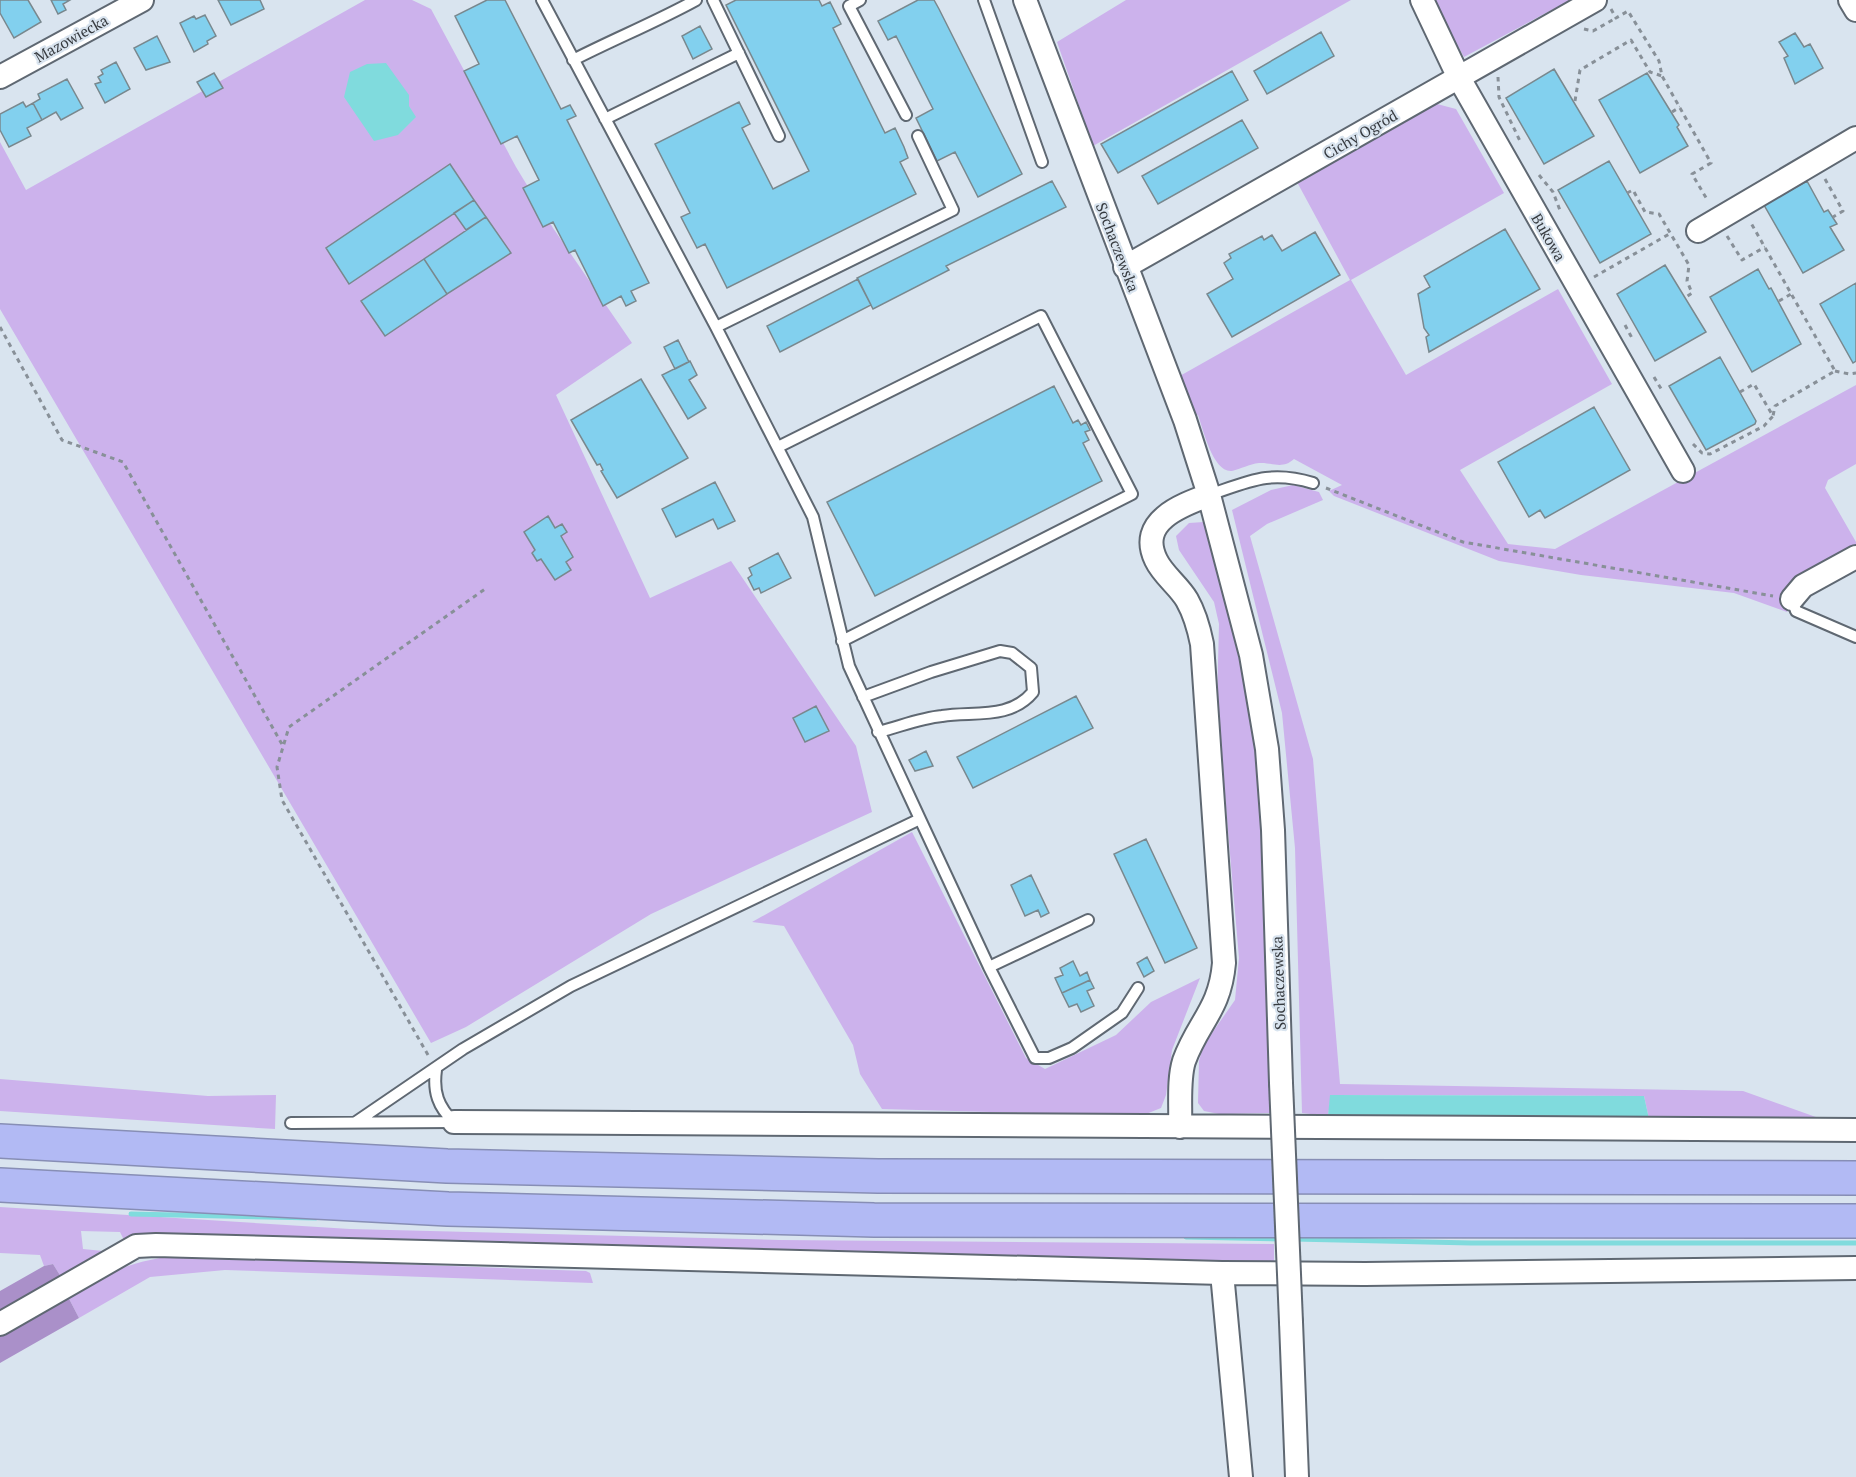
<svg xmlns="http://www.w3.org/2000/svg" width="1856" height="1477" viewBox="0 0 1856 1477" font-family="'PT Serif',serif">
  <rect width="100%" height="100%" fill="#d9e4ef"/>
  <path fill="#ccb2ec" d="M 365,0 L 412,0 L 431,9 L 516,167 L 553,228 L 632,343 L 556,395 L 650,598 L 731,561 L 856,746 L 872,812 L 651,914 L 466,1027 L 431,1043 L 0,309 L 0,142 L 26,190 Z
    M 1126,0 L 1351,0 L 1093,146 L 1057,42 Z
    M 1432,0 L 1570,0 L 1464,57 Z
    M 1437,104 L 1456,109 L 1504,193 L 1351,280 L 1406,375 L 1558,289 L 1612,384 L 1460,470 L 1508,544 L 1555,549 L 1856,385 L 1856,464 L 1828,480 L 1825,488 L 1856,542 L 1856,552 L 1792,587 L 1787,612 L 1734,593 L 1581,575 L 1499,561 L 1334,496 L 1329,491 L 1342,485 L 1294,459 C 1282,470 1272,462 1259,463 C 1249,464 1241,469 1232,471 C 1213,473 1203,429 1198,415 L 1194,414 L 1178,377 L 1350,280 L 1297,182 Z
    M 1293,485 L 1319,492 L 1323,500 L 1267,524 L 1250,536 L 1313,759 L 1340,1084 L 1743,1091 L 1827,1121 L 1649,1119 L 1644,1096 L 1331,1095 L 1328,1116 L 1302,1113 L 1295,848 L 1282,713 L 1232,510 L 1271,490 Z
    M 1204,522 L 1214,536 L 1250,693 L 1259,785 L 1270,1113 L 1219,1114 L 1204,1111 L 1198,1103 L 1199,1061 L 1203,1046 L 1235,1000 L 1239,958 L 1217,703 L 1219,624 L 1214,602 L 1179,550 L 1176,536 L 1189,523 Z
    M 912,832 L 1026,1058 L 1045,1069 L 1116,1035 L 1151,1002 L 1200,978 L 1172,1050 L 1166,1095 L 1161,1108 L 1141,1116 L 882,1109 L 860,1074 L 853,1045 L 784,926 L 752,922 Z
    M 0,1079 L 208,1096 L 276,1095 L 275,1129 L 0,1111 Z
    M 0,1207 L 350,1229 L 779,1240 L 1274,1244 L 1274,1264 L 125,1242 L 120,1232 L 81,1231 L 83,1249 L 103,1251 L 61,1277 L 53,1264 L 44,1266 L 40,1255 L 0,1253 Z
    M 178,1256 L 586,1271 L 590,1273 L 593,1283 L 225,1270 L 150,1277 L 79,1318 L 66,1293 C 105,1275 134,1259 178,1256 Z"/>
  <path fill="#aa90c9" d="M 53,1264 L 61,1277 L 0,1313 L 0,1291 L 44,1266 Z
    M 66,1293 L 79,1318 L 0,1363 L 0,1332 Z"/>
  <path fill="#80dbdd" d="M 386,63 L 409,95 L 409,106 L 416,117 L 398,135 L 374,141 L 344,97 L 350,72 L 367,64 Z
    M 1330,1095 L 1644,1096 L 1649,1119 L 1328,1116 Z"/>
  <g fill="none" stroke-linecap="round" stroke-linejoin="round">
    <path stroke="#80dbdd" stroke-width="5" d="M 131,1214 L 316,1218
      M 1186,1237 L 1281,1239
      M 1294,1239 L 1471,1243 L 1856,1243"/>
  </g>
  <path fill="#82d0ee" stroke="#79888e" stroke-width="1.5" d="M 0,0 L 28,0 L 41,22 L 14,38 L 0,13 Z
    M 51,0 L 70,0 L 63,4 L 66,10 L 58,14 Z
    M 218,0 L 260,0 L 264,9 L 231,25 Z
    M 487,0 L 505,0 L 561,109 L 570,105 L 576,116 L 567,120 L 649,283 L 631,291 L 636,301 L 626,306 L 621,296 L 603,306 L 575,250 L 569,253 L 553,222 L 543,227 L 523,188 L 539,180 L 517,136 L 501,144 L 464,71 L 479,64 L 455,16 Z
    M 736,0 L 819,0 L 822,6 L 830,2 L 841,24 L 833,28 L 885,133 L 895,128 L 904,147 L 908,158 L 900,162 L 916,194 L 727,288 L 705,244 L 697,248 L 681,217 L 690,213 L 655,144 L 739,102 L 750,124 L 742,128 L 773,189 L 809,171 L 726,5 Z
    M 918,0 L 934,0 L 939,9 L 1022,174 L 978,197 L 955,152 L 937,161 L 916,118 L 933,109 L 896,36 L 888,40 L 878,21 Z
    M 205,15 L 216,36 L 207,41 L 208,44 L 194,52 L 180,23 L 194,16 L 196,19 Z
    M 700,26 L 712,49 L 693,59 L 682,36 Z
    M 1321,32 L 1334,56 L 1267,94 L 1254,71 Z
    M 1795,33 L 1804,47 L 1810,44 L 1823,68 L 1795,84 L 1784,58 L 1788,56 L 1779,42 Z
    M 157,36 L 170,62 L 146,70 L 134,48 Z
    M 116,62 L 130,89 L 105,103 L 95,84 L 101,82 L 98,77 L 103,74 L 101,70 Z
    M 1554,69 L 1594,136 L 1544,164 L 1506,98 Z
    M 1232,71 L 1248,100 L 1118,173 L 1101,144 Z
    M 214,73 L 223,88 L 206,97 L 197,82 Z
    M 1647,73 L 1679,125 L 1677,127 L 1688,146 L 1640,173 L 1599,100 Z
    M 67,79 L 83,108 L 61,120 L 56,112 L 42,120 L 33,103 L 40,99 L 38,94 Z
    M 23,102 L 26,107 L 33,103 L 42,120 L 27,128 L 31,136 L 9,147 L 0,130 L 0,114 Z
    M 1242,120 L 1258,148 L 1158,204 L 1142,176 Z
    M 1609,161 L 1651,234 L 1600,263 L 1558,190 Z
    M 450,164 L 474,200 L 349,284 L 326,248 Z
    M 1052,181 L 1066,207 L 946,266 L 949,270 L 873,309 L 857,278 Z
    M 1807,181 L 1824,212 L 1828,210 L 1837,224 L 1830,227 L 1844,250 L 1803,273 L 1764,205 Z
    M 474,200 L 486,217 L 466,230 L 454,213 Z
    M 486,217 L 511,253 L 447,294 L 424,259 Z
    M 1505,229 L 1540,289 L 1429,352 L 1426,337 L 1429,335 L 1424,328 L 1418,294 L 1430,287 L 1424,276 Z
    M 1315,232 L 1340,275 L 1232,337 L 1207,294 L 1233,279 L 1224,263 L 1231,258 L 1229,254 L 1262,236 L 1264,240 L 1272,235 L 1282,251 Z
    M 424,259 L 447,294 L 385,336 L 361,301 Z
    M 1665,265 L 1706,332 L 1655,361 L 1617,294 Z
    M 1758,269 L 1769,289 L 1771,288 L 1801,344 L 1752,372 L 1710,297 Z
    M 858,279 L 871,305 L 780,352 L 767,326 Z
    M 1856,283 L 1856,361 L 1853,363 L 1820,304 Z
    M 678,340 L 689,362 L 675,369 L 664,347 Z
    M 1720,357 L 1756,421 L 1755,424 L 1706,450 L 1669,386 Z
    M 690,361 L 697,375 L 689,380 L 706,408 L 688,419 L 662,375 Z
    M 641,379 L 688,458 L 617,498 L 601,471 L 603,470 L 600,464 L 597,465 L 571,420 Z
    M 1054,386 L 1073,423 L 1078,420 L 1081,425 L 1086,422 L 1090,430 L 1085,432 L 1089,440 L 1083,443 L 1102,481 L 875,596 L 827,502 Z
    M 1594,407 L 1630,470 L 1545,518 L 1540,510 L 1529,517 L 1498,462 Z
    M 715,482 L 735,521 L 718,529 L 713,519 L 676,537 L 662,509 Z
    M 548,516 L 555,528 L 562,524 L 567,532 L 561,536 L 573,557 L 566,562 L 571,570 L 555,580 L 541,559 L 537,561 L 532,553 L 535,550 L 524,532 Z
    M 778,553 L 791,578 L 761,593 L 759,588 L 754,590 L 748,578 L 752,575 L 749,568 Z
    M 1076,696 L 1093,728 L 973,788 L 957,757 Z
    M 816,706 L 829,731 L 805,742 L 793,718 Z
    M 926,751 L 933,766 L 915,771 L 909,760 Z
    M 1146,839 L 1197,948 L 1165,963 L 1114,854 Z
    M 1031,875 L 1049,913 L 1041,917 L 1038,910 L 1025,916 L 1011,885 Z
    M 1147,957 L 1154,971 L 1144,977 L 1137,963 Z
    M 1073,961 L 1080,976 L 1087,972 L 1090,980 L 1062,993 L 1055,978 L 1063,975 L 1060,968 Z
    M 1090,980 L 1094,988 L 1087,991 L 1094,1006 L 1081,1012 L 1077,1004 L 1069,1007 L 1062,993 Z"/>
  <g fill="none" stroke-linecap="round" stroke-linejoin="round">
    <g stroke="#5f6872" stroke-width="14">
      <path id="lane" d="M 713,0 L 779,136
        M 860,0 L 849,6 L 906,115
        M 984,0 L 1042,162
        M 573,60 C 614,39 656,22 696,0
        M 605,119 L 739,53
        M 716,327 L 953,210 L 918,136
        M 778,447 L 1041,316 L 1132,494 L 842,641
        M 1209,495 C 1250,481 1270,470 1313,483
        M 1792,599 L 1796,611 L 1856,637
        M 863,697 L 931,672 L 1000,651 L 1012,653 L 1031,668 L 1033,692 C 1010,720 973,711 942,716 C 920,718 899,727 878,732
        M 920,819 L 989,967 L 1035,1058 L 1049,1058 L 1072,1048 L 1122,1013 L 1138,988
        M 989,967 L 1088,920
        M 436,1070 C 433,1092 438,1107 454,1122
        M 356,1122 L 463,1049 L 571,986 L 920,819 L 849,666 L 813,517 L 716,327 L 542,0
        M 291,1123 L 454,1122"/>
    </g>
    <g stroke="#5f6872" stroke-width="26">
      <path id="street" d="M 1025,0 L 1185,420 L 1209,495 L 1251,655 L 1267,749 L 1273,830 L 1281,1083
        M 1422,0 L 1459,78 L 1683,471
        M 1850,0 L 1856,10
        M 0,77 L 142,0
        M 1698,231 L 1856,138
        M 1125,267 L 1595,0
        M 1792,599 L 1803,586 L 1856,557
        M 454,1122 L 1856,1130
        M 1180,1127 C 1181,1107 1178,1080 1184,1061 C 1198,1022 1220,1010 1224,963 L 1202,644 C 1199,629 1195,614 1187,600 C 1179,586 1163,575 1156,560 C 1137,521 1182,505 1209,495
        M 1222,1273 L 1241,1477
        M 1291,1322 L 1297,1477
        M 0,1324 L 136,1246 L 156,1245 L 1222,1273 L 1365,1274 L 1856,1268"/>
    </g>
    <g stroke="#878eb5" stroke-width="36">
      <path id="highway" d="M 0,1141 L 447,1166 L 878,1176 L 1856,1178
        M 0,1185 L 448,1209 L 874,1220 L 1856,1221"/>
    </g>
    <path stroke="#889098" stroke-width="3" stroke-dasharray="4.5 4.5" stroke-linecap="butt" d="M 1611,9 L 1616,18 L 1628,11 L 1659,61 L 1662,76 L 1711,163 L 1692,174 L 1708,201
      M 1584,29 L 1593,31 L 1616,18
      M 1498,77 L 1499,97 L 1520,141
      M 1575,101 L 1580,70 L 1631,40 L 1650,72 L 1662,76
      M 1672,112 L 1680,107
      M 1539,175 L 1553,192 L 1561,213
      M 1825,179 L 1843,211 L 1833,217
      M 1627,193 L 1633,190 L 1645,212 L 1659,214 L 1689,265 L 1687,281 L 1692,293 L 1686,297
      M 1727,236 L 1742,260 L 1765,247
      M 1594,277 L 1671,233
      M 1779,301 L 1791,294
      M 1625,325 L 1632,338
      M 0,327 L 62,440 L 123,462 L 283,746
      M 1835,371 L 1849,374 L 1856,373
      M 1654,377 L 1663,392
      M 1740,392 L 1754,384 L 1773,416 L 1775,406 L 1835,371 L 1751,223
      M 1693,444 L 1702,453 L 1710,454 L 1764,426 L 1773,416
      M 1326,488 L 1463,542 L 1773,596
      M 428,1055 L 282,800 L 277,767 L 289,727 L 485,589"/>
    <use href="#lane" stroke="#fff" stroke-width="10"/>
    <use href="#street" stroke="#fff" stroke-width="22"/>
    <use href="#highway" stroke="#b2baf4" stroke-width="33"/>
    <g stroke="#5f6872" stroke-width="26" stroke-linecap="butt">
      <path id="street-bridge" d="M 1281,1083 L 1291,1322"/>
    </g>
    <use href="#street-bridge" stroke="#fff" stroke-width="22"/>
  </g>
  <g text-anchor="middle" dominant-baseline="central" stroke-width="4.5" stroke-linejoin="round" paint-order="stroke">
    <g font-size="15" fill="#373b40" stroke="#d9e4ef">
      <text transform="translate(71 38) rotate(-29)">Mazowiecka</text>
      <text transform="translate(1360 134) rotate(-30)">Cichy Ogród</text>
      <text transform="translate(1549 237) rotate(60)">Bukowa</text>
      <text transform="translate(1118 247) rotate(69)">Sochaczewska</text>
      <text transform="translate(1278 983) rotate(-92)">Sochaczewska</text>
    </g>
  </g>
</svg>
